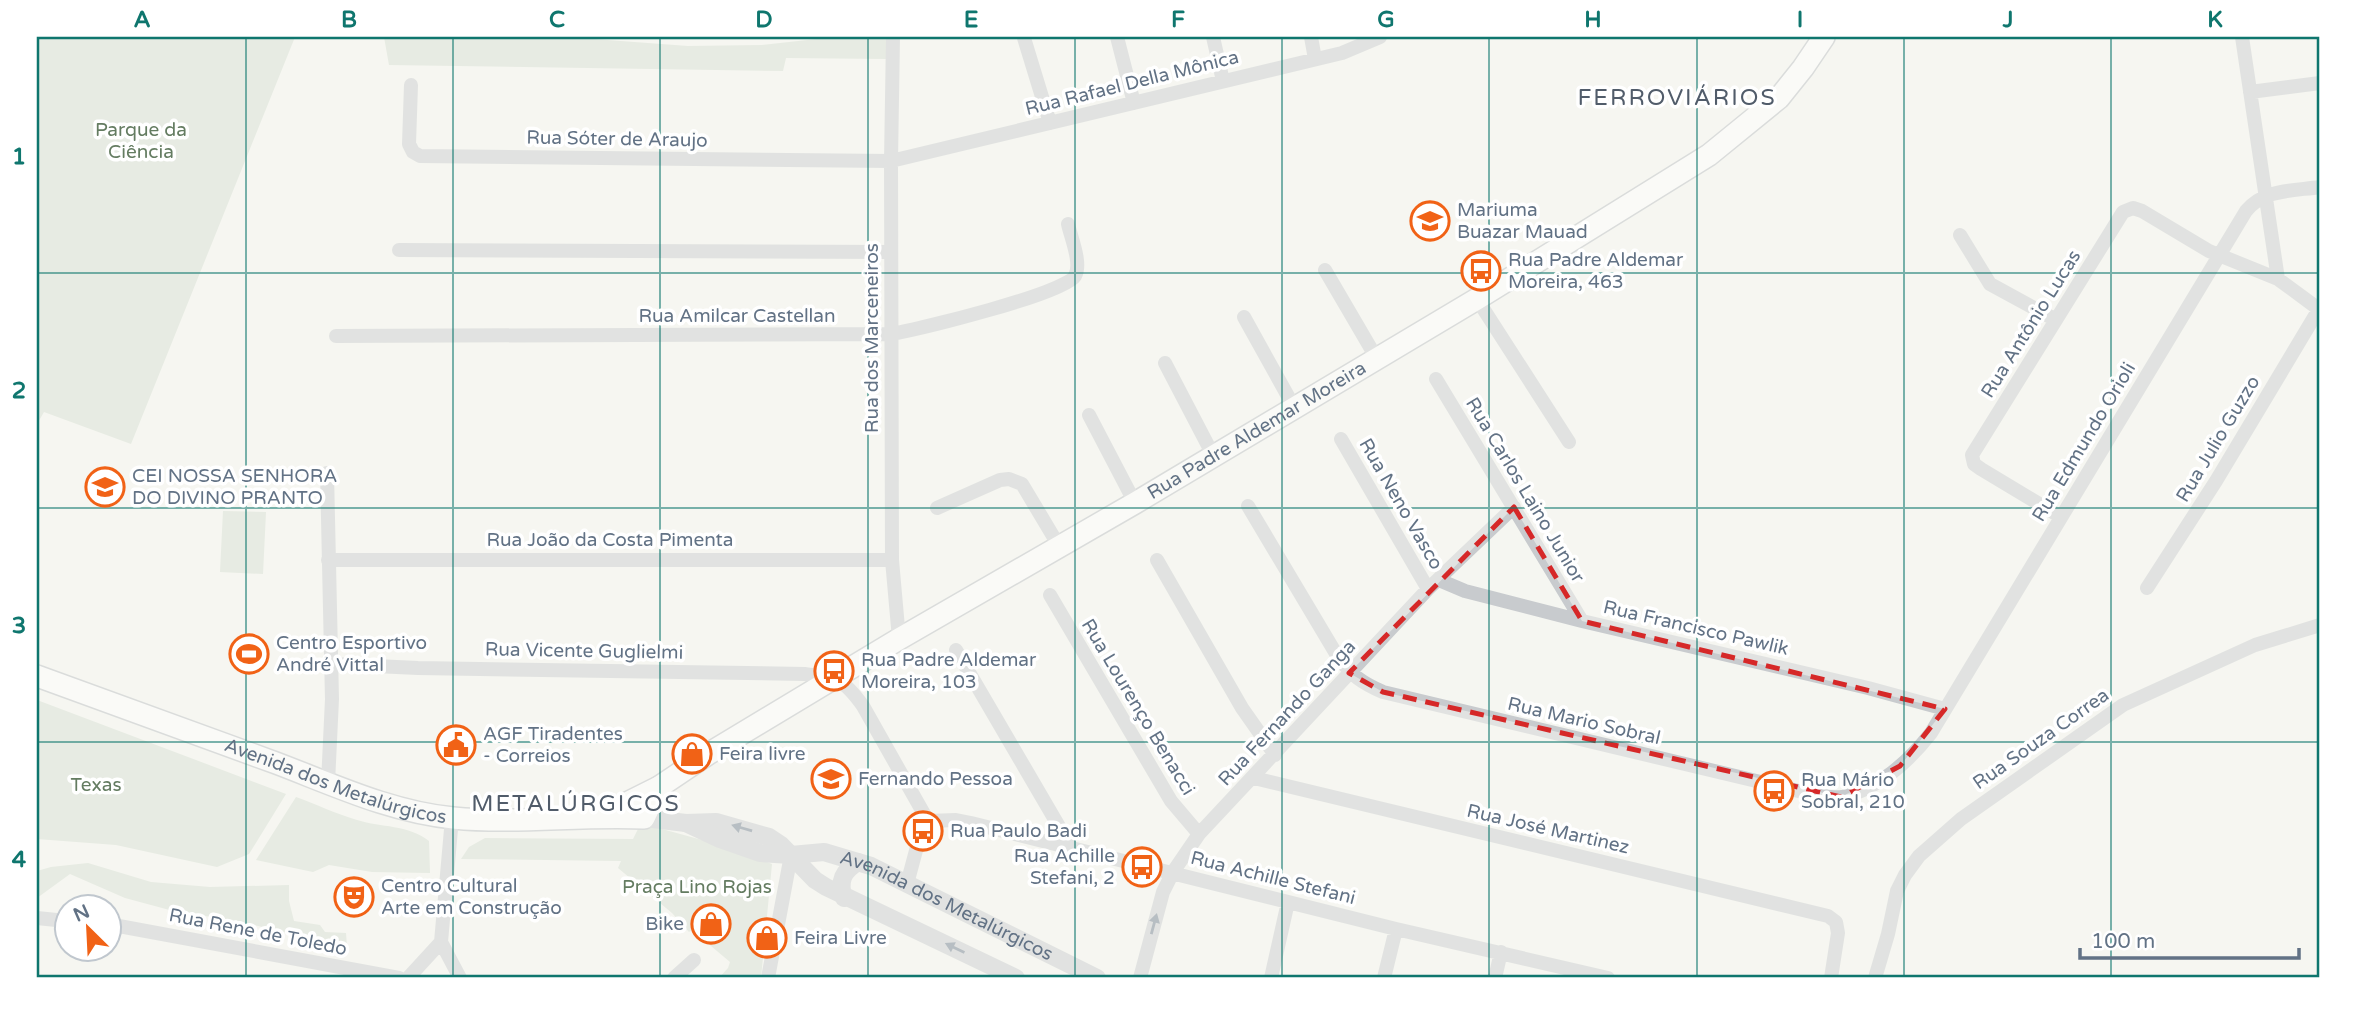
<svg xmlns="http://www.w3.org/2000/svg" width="2357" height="1015" viewBox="0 0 2357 1015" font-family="'Varela Round',sans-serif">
  <rect width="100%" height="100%" fill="#f5f6f1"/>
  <path fill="#d5ded2" d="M 37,37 L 295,37 L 131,444 L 44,412 L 37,424 Z
    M 384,37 L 567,37 L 688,46 L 762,45 L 825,38 L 891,37 L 886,59 L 786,58 L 783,71 L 389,65 Z
    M 223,511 L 266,512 L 263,574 L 220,572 Z
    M 37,700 L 286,794 L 249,854 L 217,867 L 116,845 L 37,839 Z
    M 296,797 C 316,804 336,814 357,820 C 382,828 407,824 429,841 L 430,873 L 372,872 L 329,865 L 313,872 L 256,860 Z
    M 640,825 L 662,829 L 735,849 L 772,864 L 761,978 L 719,978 L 728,968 L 730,962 L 692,930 L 689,932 L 672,913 L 618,868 L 621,861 L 461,859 L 469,847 L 485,838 L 633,839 Z
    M 88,863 L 151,882 L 210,887 L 289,885 L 289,901 L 294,921 L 320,925 L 325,932 L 346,933 L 347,947 L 233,920 L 177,912 L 125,898 L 70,874 L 37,898 L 37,871 L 51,867 Z"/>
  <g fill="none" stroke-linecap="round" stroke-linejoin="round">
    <g stroke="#b9bdc2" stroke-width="24">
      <g id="secondary">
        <path id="s2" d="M 37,676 C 117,705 197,734 276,763 C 334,785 391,812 453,818 C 516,824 580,815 644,818 L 659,787"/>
        <path id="s3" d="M 601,816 L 659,787 L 708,754 L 899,639 L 1135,503 L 1477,299 L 1709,155 L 1779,98 L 1803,68 L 1824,37"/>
      </g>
    </g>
    <path stroke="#c8cbce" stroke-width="14" d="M 893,37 L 891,161 L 892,560 L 899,639
      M 1117,37 L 1134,103
      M 1213,37 L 1223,81
      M 1311,37 L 1315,59
      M 2242,37 L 2278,279
      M 1024,38 L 1050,123
      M 411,85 L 409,144 L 413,152 L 420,156 L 891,161 L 1342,53 L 1380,37
      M 2250,92 L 2320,83
      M 1960,235 L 1990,284 L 2056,320
      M 399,250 L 891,252
      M 1325,270 L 1377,359
      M 1477,299 L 1569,442
      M 1244,317 L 1294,407
      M 336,336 L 892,334 C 919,329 1064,294 1075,276 C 1082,263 1071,238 1068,224
      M 1165,363 L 1213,455
      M 1436,379 L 1582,621
      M 1089,415 L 1135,503
      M 1341,439 L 1428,589
      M 327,473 L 332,699 L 328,783
      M 1248,506 L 1338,657 C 1351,675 1362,683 1383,692 L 1815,795 C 1824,796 1834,798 1842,797 C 1878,790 1910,760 1931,733 L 2246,211 C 2264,189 2293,191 2320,187
      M 937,508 L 1000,480 L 1009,479 L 1022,484 L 1059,546
      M 2061,517 L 1981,469 L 1974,464 L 1972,455 L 2123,212 L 2133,208 L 2142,211 L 2209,251 L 2278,279 L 2320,310
      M 328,560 L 892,560
      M 1157,560 L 1242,708 L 1275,755
      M 1439,580 L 1465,591 L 1582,621 L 1868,688 L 1945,709
      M 2147,588 L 2216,481 L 2319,309
      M 1050,595 L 1171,801 L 1199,834
      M 956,650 L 1071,847
      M 332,664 L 418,668 L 805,674 C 837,678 843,678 863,706 L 928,821
      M 1254,778 L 1828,916 L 1836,922 L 1838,933 L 1831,978
      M 452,818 L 441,942 L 460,978
      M 928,821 L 956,820 L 971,823 L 1396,929 L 1608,978
      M 907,884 L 918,843 L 928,821
      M 37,918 L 66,921
      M 108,924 L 399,978
      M 408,978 L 441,942
      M 674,978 L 694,960
      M 768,978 L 791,855
      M 1140,978 L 1163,892 L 1173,872 L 1199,834 L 1428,589 L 1514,507
      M 1271,978 L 1288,902
      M 1384,978 L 1396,929
      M 1495,978 L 1501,952
      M 1875,978 L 1888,934 L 1897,891 L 1905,875 L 1919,856 L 1961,819 L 2123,705 L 2255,645 L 2320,625"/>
    <g stroke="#c8cbce" stroke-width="18">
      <path d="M 644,818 L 686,823 L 716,822 L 769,837 L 781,845 L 815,880 L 826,887 L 1016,978"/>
      <path id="s1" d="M 686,823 L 720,839 L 760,853 L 791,855 L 824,852 L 871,866 L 1097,978"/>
      <path d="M 844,898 C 838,881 843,871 858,862"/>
    </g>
    <use href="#secondary" stroke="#fff" stroke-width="21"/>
  </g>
  <defs><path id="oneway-solid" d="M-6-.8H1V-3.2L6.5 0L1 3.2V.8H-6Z" transform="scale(1.75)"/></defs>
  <g fill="#6c7b8c">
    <use href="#oneway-solid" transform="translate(742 828) rotate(-164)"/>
    <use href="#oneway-solid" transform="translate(1154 924) rotate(-75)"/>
    <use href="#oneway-solid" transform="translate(955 948) rotate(-154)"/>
  </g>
  <path d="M0 0H2357V1015H0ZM 1514,507 L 1582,621 L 1945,709 L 1900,766 L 1841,797 L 1383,692 L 1349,673 Z" fill="#f5f6f1" fill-opacity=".55" fill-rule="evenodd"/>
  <path fill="none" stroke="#d62828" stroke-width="5" stroke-dasharray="14 9" stroke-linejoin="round" d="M 1514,507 L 1582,621 L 1945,709 L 1900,766 L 1841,797 L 1383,692 L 1349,673 Z"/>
  <path fill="none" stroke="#0f766e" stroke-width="2" stroke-opacity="0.55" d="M 246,37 L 246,978M 453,37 L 453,978M 660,37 L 660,978M 868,37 L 868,978M 1075,37 L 1075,978M 1282,37 L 1282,978M 1489,37 L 1489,978M 1697,37 L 1697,978M 1904,37 L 1904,978M 2111,37 L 2111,978M 37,273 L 2320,273M 37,508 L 2320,508M 37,742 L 2320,742"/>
  <defs>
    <g id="school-ring" transform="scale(2.0125)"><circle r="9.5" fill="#fff" stroke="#f16216" stroke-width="1.5"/><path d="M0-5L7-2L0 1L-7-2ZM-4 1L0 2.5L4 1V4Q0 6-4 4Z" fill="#f16216"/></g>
    <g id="bus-ring" transform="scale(2.0125)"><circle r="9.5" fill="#fff" stroke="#f16216" stroke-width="1.5"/><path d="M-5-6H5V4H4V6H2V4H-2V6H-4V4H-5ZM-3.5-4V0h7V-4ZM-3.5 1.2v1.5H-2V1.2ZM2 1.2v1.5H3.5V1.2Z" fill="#f16216"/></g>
    <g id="stadium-ring" transform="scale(2.0125)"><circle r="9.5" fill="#fff" stroke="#f16216" stroke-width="1.5"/><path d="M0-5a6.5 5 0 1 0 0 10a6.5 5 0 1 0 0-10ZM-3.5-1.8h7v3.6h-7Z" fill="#f16216"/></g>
    <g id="civic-ring" transform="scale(2.0125)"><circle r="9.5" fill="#fff" stroke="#f16216" stroke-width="1.5"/><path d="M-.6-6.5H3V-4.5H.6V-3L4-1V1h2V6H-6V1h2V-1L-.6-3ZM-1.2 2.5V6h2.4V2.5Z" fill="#f16216"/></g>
    <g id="shop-ring" transform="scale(2.0125)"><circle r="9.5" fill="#fff" stroke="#f16216" stroke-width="1.5"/><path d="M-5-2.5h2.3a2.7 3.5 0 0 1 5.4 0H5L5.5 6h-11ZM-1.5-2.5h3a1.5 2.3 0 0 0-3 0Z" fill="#f16216"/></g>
    <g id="theatre-ring" transform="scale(2.0125)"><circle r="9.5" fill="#fff" stroke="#f16216" stroke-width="1.5"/><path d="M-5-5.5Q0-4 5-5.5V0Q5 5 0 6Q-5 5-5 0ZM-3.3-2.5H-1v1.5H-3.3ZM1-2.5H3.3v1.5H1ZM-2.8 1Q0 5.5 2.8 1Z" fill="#f16216"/></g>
  </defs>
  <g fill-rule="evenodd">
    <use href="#school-ring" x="1430" y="221"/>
    <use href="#bus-ring" x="1481" y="271"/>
    <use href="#school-ring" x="105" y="487"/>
    <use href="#stadium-ring" x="249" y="654"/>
    <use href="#bus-ring" x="834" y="671"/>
    <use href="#civic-ring" x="456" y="745"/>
    <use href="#shop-ring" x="692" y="754"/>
    <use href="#school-ring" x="831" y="779"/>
    <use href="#bus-ring" x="1774" y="791"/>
    <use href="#bus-ring" x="923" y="831"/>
    <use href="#bus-ring" x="1142" y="867"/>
    <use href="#theatre-ring" x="354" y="897"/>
    <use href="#shop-ring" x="711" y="924"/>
    <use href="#shop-ring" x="767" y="938"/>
  </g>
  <g text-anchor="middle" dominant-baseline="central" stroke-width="7" stroke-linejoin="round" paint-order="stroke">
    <g font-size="19" fill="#627285" stroke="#fff">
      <text transform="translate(1132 83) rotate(-14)">Rua Rafael Della Mônica</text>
      <text transform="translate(617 139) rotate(1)">Rua Sóter de Araujo</text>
      <text x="737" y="316">Rua Amilcar Castellan</text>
      <text transform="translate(2031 324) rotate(-58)">Rua Antônio Lucas</text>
      <text transform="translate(872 338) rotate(-90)">Rua dos Marceneiros</text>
      <text stroke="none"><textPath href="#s3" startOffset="761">Rua Padre Aldemar Moreira</textPath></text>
      <text transform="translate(2218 439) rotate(-59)">Rua Julio Guzzo</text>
      <text transform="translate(2084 442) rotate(-59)">Rua Edmundo Orioli</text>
      <text transform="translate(1525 490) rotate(59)">Rua Carlos Laino Junior</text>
      <text transform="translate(1401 504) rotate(60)">Rua Neno Vasco</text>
      <text x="610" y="540">Rua João da Costa Pimenta</text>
      <text transform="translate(1696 628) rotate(13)">Rua Francisco Pawlik</text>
      <text transform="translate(584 651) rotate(1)">Rua Vicente Guglielmi</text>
      <text transform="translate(1138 707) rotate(59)">Rua Lourenço Benacci</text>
      <text transform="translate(1287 713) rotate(-47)">Rua Fernando Ganga</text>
      <text transform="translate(1584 721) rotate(13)">Rua Mario Sobral</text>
      <text transform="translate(2041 739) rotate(-35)">Rua Souza Correa</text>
      <text stroke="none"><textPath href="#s2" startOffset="317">Avenida dos Metalúrgicos</textPath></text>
      <text transform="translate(1548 829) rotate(13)">Rua José Martinez</text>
      <text transform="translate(1273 878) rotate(14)">Rua Achille Stefani</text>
      <text stroke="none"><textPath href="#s1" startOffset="278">Avenida dos Metalúrgicos</textPath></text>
      <text transform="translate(258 932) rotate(11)">Rua Rene de Toledo</text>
    </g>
    <g font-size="19" fill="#647c61" stroke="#fff">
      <text x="141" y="130">Parque da<tspan x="141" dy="22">Ciência</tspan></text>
      <text x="96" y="785">Texas</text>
      <text x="697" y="887">Praça Lino Rojas</text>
    </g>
    <g font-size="19" fill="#627285" stroke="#fff" text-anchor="start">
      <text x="1457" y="210">Mariuma<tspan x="1457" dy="22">Buazar Mauad</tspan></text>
      <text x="1508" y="260">Rua Padre Aldemar<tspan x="1508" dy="22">Moreira, 463</tspan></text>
      <text x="132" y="476">CEI NOSSA SENHORA<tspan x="132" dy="22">DO DIVINO PRANTO</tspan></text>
      <text x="276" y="643">Centro Esportivo<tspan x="276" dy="22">André Vittal</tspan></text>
      <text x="861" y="660">Rua Padre Aldemar<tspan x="861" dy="22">Moreira, 103</tspan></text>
      <text x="483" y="734">AGF Tiradentes<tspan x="483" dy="22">- Correios</tspan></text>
      <text x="719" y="754">Feira livre</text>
      <text x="858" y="779">Fernando Pessoa</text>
      <text x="1801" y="780">Rua Mário<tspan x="1801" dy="22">Sobral, 210</tspan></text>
      <text x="950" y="831">Rua Paulo Badi</text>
      <text x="1115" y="856" text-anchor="end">Rua Achille<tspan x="1115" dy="22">Stefani, 2</tspan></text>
      <text x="381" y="886">Centro Cultural<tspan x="381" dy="22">Arte em Construção</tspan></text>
      <text x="684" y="924" text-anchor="end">Bike</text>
      <text x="794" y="938">Feira Livre</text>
    </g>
    <g font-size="23" letter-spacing="2" fill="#515c6a" stroke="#fff">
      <text x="1677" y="98">FERROVIÁRIOS</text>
      <text x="576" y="804">METALÚRGICOS</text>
    </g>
  </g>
  <rect width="2357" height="1015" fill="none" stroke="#ffffff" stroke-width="77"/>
  <g transform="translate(88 928) rotate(336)"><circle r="33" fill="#ffffff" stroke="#c0c7ce" stroke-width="2"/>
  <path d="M0-5L12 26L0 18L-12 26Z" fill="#f16216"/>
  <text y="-10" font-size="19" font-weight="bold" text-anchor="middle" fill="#627285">N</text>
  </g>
  <path d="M2080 948v10h219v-10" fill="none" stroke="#627285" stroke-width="3.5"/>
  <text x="2091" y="948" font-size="21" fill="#627285" stroke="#ffffff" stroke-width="5" paint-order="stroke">100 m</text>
  <rect x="38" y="38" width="2280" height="938" fill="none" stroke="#0f766e" stroke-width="2.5"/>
  <g font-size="23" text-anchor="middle" font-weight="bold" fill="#0f766e">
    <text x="142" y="27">A</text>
    <text x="349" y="27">B</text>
    <text x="557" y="27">C</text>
    <text x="764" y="27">D</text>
    <text x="971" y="27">E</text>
    <text x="1178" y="27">F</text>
    <text x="1386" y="27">G</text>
    <text x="1593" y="27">H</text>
    <text x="1800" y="27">I</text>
    <text x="2008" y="27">J</text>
    <text x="2215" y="27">K</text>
    <text x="19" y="164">1</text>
    <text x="19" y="398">2</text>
    <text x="19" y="633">3</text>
    <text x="19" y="867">4</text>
  </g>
</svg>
